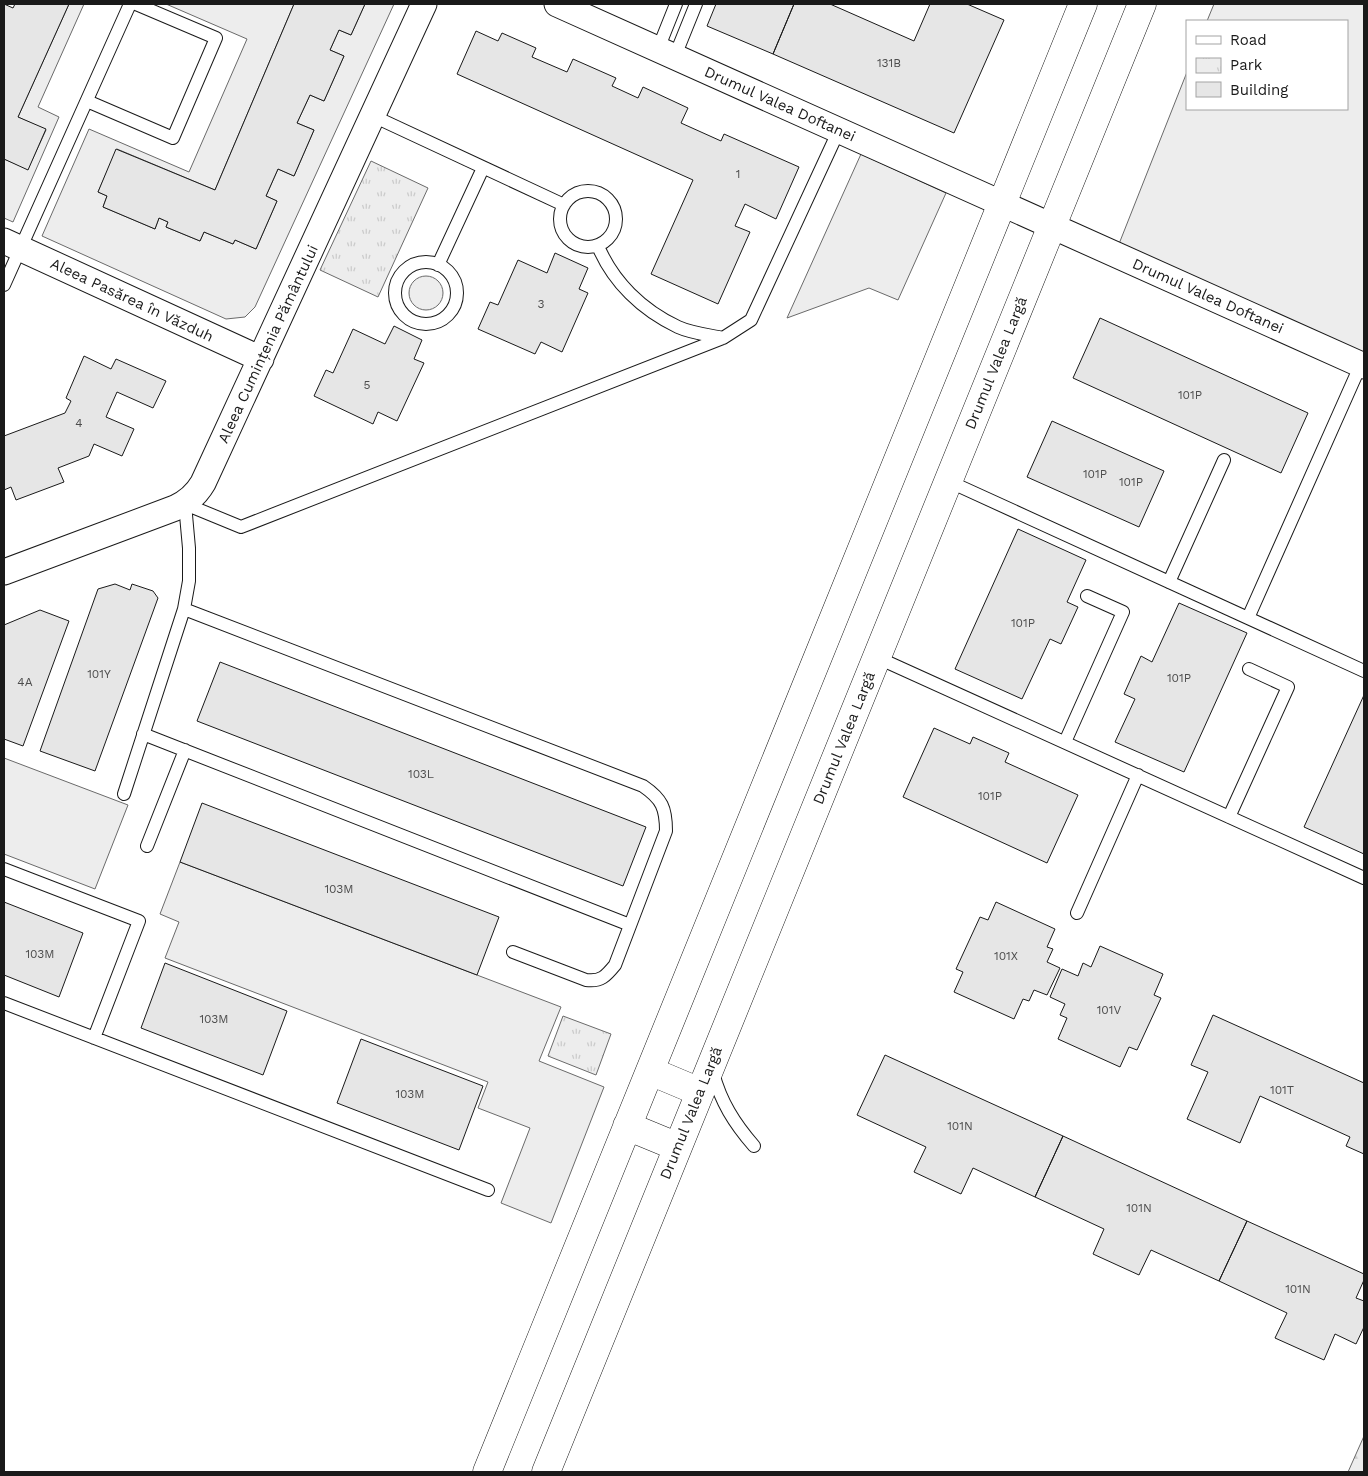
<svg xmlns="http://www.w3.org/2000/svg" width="1368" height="1476" viewBox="0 0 1368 1476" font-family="'Work Sans',sans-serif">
  <defs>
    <pattern id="forest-firs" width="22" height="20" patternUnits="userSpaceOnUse" patternTransform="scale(1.25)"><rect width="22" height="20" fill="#ededed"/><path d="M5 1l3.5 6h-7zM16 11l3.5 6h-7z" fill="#cbcbcb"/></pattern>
    <pattern id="park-tufts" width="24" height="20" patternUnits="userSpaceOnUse" patternTransform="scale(1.25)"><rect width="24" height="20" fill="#ededed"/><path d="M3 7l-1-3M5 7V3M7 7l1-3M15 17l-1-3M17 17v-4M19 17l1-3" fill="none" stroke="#cbcbcb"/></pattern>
  </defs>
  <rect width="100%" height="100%" fill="#fff"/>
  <path fill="#ededed" stroke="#6a6a6a" d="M 69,4 L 84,4 L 38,107 L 59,117 L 13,222 L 4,218 L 4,159 L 28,169 L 46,130 L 18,117 Z
    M 166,4 L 294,4 L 215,190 L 117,149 L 98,192 L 107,196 L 103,207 L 155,229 L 159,218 L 168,222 L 166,227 L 200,241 L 204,232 L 233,244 L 235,240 L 256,249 L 277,201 L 266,196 L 278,169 L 294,176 L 314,130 L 297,123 L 310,95 L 324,101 L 344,56 L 330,50 L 339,30 L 351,35 L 365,4 L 394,4 L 255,307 L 245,317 L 226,319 L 42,236 L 89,129 L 189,172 L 247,39 Z
    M 1214,4 L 1364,4 L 1364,371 L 1115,254 L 1187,72 L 1187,109 L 1347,109 L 1347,21 L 1207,21 Z
    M 861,154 L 946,193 L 898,300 L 869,288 L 787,318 Z
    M409 293a17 17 0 1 1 34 0a17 17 0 1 1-34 0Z
    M 4,758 L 128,805 L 95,889 L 4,854 Z
    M 180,862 L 561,1007 L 539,1061 L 604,1087 L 551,1223 L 501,1203 L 530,1128 L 478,1108 L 488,1082 L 165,958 L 179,922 L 160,914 Z"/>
  <path fill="url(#forest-firs)" stroke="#6a6a6a" d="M 1364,1436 L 1364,1472 L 1348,1472 Z"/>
  <path fill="url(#park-tufts)" stroke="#6a6a6a" d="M 371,161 L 428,188 L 378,297 L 320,270 Z
    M 563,1016 L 611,1034 L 596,1075 L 548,1056 Z"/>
  <path fill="#e6e6e6" stroke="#1a1a1a" d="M 4,4 L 13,8 L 15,4 L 69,4 L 18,117 L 46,129 L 28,170 L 4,159 Z
    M 294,4 L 365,4 L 351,35 L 339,30 L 330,50 L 344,56 L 324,101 L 310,95 L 297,123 L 314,130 L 294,176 L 278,169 L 266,196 L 277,201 L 256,249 L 235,240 L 233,244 L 204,232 L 200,241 L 166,227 L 168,222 L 159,218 L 155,229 L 103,207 L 107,196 L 98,192 L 116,149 L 215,190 Z
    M 716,4 L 794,4 L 773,54 L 707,26 Z
    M 794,4 L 830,4 L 914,41 L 930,4 L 967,4 L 1004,20 L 954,133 L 773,54 Z
    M 476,31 L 498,41 L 502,33 L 536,48 L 532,57 L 567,72 L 573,59 L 616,78 L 612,86 L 638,98 L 643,87 L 688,108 L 681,123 L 721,141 L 724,134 L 799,167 L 776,219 L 745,204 L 735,226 L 750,232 L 718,304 L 651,274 L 693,180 L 457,74 Z
    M 555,253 L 588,268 L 579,289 L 588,293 L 562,352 L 541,342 L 535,354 L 478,329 L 490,302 L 498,305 L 518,260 L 547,273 Z
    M 1100,318 L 1308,413 L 1281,473 L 1073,378 Z
    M 394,326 L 422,340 L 414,359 L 424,363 L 397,421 L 378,412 L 373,424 L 314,396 L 326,370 L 333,373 L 353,329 L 385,344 Z
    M 84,356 L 111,369 L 116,359 L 166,381 L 153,408 L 117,392 L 106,417 L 134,429 L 122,456 L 94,444 L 89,456 L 58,468 L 64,482 L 16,500 L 11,487 L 4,490 L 4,436 L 65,413 L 71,401 L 66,398 Z
    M 1052,421 L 1164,471 L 1139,527 L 1027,477 Z
    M 1018,529 L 1086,560 L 1067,602 L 1078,607 L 1061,644 L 1050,639 L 1022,699 L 955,669 Z
    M 115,584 L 130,590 L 132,584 L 153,591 L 158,598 L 95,771 L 40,751 L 98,589 Z
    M 1179,603 L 1247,633 L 1184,772 L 1115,742 L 1135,699 L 1124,694 L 1141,656 L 1152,662 Z
    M 40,610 L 69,621 L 23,746 L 4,739 L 4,625 Z
    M 220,662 L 646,827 L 623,886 L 197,721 Z
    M 1364,695 L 1364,854 L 1304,827 Z
    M 934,728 L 970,744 L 973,737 L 1009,753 L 1005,762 L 1078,795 L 1047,863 L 903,797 Z
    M 202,803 L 499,917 L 477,975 L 180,862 Z
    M 4,902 L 83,933 L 59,997 L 4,975 Z
    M 996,902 L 1055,929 L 1047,947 L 1053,949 L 1047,962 L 1060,968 L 1047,995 L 1034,990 L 1029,1001 L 1023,999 L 1014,1019 L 954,992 L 963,972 L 956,969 L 980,917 L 988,920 Z
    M 1100,946 L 1163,974 L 1154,995 L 1161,998 L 1137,1050 L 1129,1047 L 1120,1067 L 1058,1039 L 1067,1018 L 1060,1015 L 1065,1004 L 1050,997 L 1062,969 L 1078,976 L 1083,963 L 1091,967 Z
    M 165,963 L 287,1011 L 263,1075 L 141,1028 Z
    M 1213,1015 L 1364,1083 L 1364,1154 L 1346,1146 L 1350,1137 L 1260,1096 L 1240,1143 L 1187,1119 L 1208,1072 L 1191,1065 Z
    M 361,1039 L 483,1086 L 459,1150 L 337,1103 Z
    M 885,1055 L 1063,1136 L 1035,1197 L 973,1168 L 961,1194 L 914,1172 L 926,1147 L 857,1115 Z
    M 1063,1136 L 1247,1221 L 1219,1281 L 1151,1250 L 1139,1275 L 1093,1254 L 1104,1229 L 1035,1197 Z
    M 1247,1221 L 1364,1274 L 1364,1280 L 1356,1298 L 1364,1301 L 1364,1327 L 1356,1344 L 1335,1334 L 1324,1360 L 1275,1338 L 1287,1313 L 1219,1281 Z"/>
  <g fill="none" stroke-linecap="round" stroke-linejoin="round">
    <g stroke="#1a1a1a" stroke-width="14">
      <path id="lane" d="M 658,49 L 676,4
        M 675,56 L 696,4
        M 87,101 L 173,138 L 216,38 L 136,4
        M 373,116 L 564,205
        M560 219a28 28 0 1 1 56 0a28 28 0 1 1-56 0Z
        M 598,246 C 613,282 642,310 678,327 C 691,333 709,335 723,338
        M395 293a31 31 0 1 1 62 0a31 31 0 1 1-62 0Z
        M 438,265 L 483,168
        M 4,285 L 130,4
        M 948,481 L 1364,671
        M 1169,582 L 1224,460
        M 184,609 L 643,786 C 662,799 666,808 666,831 L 615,965 C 606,976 601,982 586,980 L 513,952
        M 1248,618 L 1361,364
        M 876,657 L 1364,878
        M 143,734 L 630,925
        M 1065,742 L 1123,612 L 1087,596
        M 124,794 L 184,609 L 189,581 L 189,548 L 185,504 L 241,527 L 723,338 L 751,320 L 839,130
        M 1229,817 L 1288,687 L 1249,669
        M 147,846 L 185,750
        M 4,869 L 139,921 L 94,1038
        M 1077,913 L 1138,775
        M 4,1003 L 488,1190
        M 713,1073 C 721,1102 734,1123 754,1146"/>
    </g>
    <g stroke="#1a1a1a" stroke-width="27">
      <path id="street" d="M 557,4 L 1364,366
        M 4,241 L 261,359
        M 4,572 L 175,508 C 188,502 196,495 203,483 L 424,4"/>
    </g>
    <g stroke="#1a1a1a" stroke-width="29">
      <path id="secondary" d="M 650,1071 L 700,1092
        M 627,1126 L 678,1147
        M 487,1472 L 1083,4
        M 546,1472 L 1142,4"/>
    </g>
    <use href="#lane" stroke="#fff" stroke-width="12"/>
    <use href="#street" stroke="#fff" stroke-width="25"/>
    <use href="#secondary" stroke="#fff" stroke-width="28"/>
  </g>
  <g text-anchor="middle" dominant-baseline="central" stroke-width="4" stroke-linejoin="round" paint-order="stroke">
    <g font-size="12" fill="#4d4d4d">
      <text x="889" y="63">131B</text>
      <text x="738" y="174">1</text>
      <text x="541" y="304">3</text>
      <text x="367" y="385">5</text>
      <text x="1190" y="395">101P</text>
      <text x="79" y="423">4</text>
      <text x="1095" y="474">101P</text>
      <text x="1131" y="482">101P</text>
      <text x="1023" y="623">101P</text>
      <text x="99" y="674">101Y</text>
      <text x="1179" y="678">101P</text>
      <text x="25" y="682">4A</text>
      <text x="421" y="774">103L</text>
      <text x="990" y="796">101P</text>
      <text x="339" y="889">103M</text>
      <text x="40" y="954">103M</text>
      <text x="1006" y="956">101X</text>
      <text x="1109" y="1010">101V</text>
      <text x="214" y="1019">103M</text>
      <text x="1282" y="1090">101T</text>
      <text x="410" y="1094">103M</text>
      <text x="960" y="1126">101N</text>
      <text x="1139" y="1208">101N</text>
      <text x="1298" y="1289">101N</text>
    </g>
    <g font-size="15" fill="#1a1a1a" stroke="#fff">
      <text transform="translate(780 104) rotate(24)">Drumul Valea Doftanei</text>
      <text transform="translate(1208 296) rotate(24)">Drumul Valea Doftanei</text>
      <text transform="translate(132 300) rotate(25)">Aleea Pasărea în Văzduh</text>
      <text transform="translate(268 344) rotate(-65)">Aleea Cumințenia Pământului</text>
      <text transform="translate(996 363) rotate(-68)">Drumul Valea Largă</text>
      <text transform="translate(844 738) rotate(-68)">Drumul Valea Largă</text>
      <text transform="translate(691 1113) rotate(-68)">Drumul Valea Largă</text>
    </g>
  </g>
  <rect width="1368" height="1476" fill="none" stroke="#1a1a1a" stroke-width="10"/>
  <rect x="1186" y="20" width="162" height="90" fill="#ffffff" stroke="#a3a3a3"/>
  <rect x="1196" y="36" width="25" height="8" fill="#ffffff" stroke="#a3a3a3"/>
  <text x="1230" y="45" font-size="15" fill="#1a1a1a">Road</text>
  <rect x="1196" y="58" width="25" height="15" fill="url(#park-tufts)" stroke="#a3a3a3"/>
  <text x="1230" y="70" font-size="15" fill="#1a1a1a">Park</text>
  <rect x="1196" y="82" width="25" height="15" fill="#e6e6e6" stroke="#a3a3a3"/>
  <text x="1230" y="95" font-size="15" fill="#1a1a1a">Building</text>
</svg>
